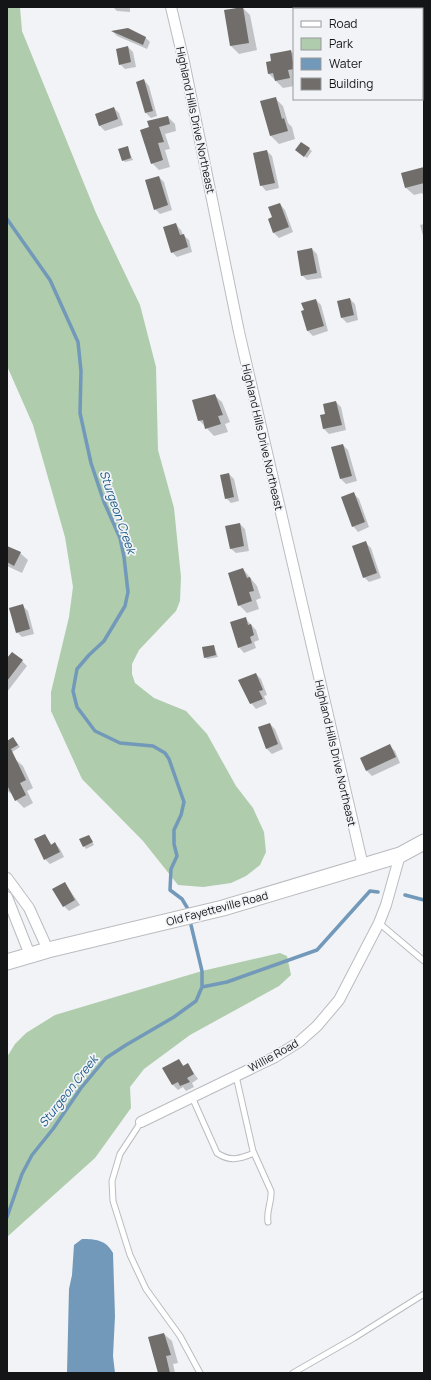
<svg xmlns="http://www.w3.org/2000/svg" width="431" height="1380" viewBox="0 0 431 1380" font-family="Manrope,sans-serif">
  <rect width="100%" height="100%" fill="#f1f3f7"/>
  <path fill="#afccac" d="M 7,7 L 20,7 L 22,31 L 96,213 L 140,305 L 156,367 L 158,450 L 174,508 L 181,577 L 180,601 L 176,611 L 139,650 L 132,664 L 132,674 L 135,683 L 154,698 L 186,711 L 207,734 L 236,786 L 253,808 L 264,832 L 266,852 L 260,865 L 246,876 L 231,883 L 203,887 L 178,885 L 143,841 L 82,779 L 51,711 L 51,692 L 69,617 L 73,587 L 65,537 L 33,425 L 7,366 Z
    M 280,953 L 287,956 L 291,975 L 279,986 L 190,1035 L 144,1069 L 130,1087 L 131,1108 L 95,1158 L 7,1237 L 7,1057 L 15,1044 L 26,1033 L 55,1015 L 202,971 Z"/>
  <path fill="#7299b9" d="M 82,1239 C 96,1239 106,1240 113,1253 L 115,1316 L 113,1356 L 115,1373 L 67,1373 L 69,1289 L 72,1275 L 74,1245 Z"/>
  <path fill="#0003" d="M 113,7 L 130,7 L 130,12 L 117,11 Z
    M 243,8 L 250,15 L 257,50 L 239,54 L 231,46 L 225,11 Z
    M 128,29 L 146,38 L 150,42 L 147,49 L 117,36 L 113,32 Z
    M 128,47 L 133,52 L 136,67 L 125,69 L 120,64 Z
    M 291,51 L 294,54 L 294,86 L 283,88 L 269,74 L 267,63 L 273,62 Z
    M 144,80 L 149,86 L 157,116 L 151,118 L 146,113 Z
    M 275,98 L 283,106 L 288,123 L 292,127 L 295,139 L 279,144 L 271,136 L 262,102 Z
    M 114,108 L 119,113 L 123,125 L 105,131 L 100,126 L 96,114 Z
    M 168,117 L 175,124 L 176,131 L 165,134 L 170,149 L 165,150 L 170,167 L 159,170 L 152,163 L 150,128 Z
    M 301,143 L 312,151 L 307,158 L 299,152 Z
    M 127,147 L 133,160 L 125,162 L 123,160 Z
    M 267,151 L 272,156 L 279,188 L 266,191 L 261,185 Z
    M 424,168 L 424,196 L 422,193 L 414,195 L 406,188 Z
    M 159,177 L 164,182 L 172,210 L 160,214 L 155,209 Z
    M 280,204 L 285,210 L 293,232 L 279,238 L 274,233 L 273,218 Z
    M 424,224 L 424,239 L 420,225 Z
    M 176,225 L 181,230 L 183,235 L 189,240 L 192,252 L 177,257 L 172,252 Z
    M 312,249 L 317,254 L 322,278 L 307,280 L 302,275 Z
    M 350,299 L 355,304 L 358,320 L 347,323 L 342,318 Z
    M 316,300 L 321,305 L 328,331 L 313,336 L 308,331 L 303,312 Z
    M 214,395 L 222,402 L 230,422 L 225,424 L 228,432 L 214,436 L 199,420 Z
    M 336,402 L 341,407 L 346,430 L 329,434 L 324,429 L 321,416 L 326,415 Z
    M 343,445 L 348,450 L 357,481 L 346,484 L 341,479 Z
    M 229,474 L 234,479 L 239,501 L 231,503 L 226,498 Z
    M 354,494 L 359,499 L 369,527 L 358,532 L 353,526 Z
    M 240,524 L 245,529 L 249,551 L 236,553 L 230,548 Z
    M 366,543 L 371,548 L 381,578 L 369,582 L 364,577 Z
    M 7,547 L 20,553 L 28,560 L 22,573 L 7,566 Z
    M 243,569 L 257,586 L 261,598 L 256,600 L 259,609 L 247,613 L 239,605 Z
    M 23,606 L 28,611 L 34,634 L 22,637 L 17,632 Z
    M 245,618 L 256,630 L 259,640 L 254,642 L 256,648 L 244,653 L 239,647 Z
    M 214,646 L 218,657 L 207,659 L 205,657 Z
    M 7,660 L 22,661 L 27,666 L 7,692 Z
    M 256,674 L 261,679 L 267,695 L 264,696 L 267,704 L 256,709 L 251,703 Z
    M 270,724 L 275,729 L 283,749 L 272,754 L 267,749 L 259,728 Z
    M 13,738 L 20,747 L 9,754 L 7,752 L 7,742 Z
    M 390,746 L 395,751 L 400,763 L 372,776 L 367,771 L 362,759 Z
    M 15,759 L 23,766 L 33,788 L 27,791 L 33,803 L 24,808 L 16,800 L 12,792 L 10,793 L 7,790 L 7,763 Z
    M 45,835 L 52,845 L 55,843 L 60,849 L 64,857 L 50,864 L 45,859 Z
    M 89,836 L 94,845 L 86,849 L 84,846 Z
    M 65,883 L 80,905 L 69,911 L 64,906 Z
    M 179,1060 L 184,1066 L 188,1065 L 198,1079 L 192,1083 L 194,1087 L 186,1091 L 183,1087 L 178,1090 L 173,1085 L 164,1068 Z
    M 164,1334 L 172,1341 L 178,1363 L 173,1364 L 175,1373 L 159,1373 Z"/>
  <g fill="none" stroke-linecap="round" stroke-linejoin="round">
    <path stroke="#7299b9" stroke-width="3.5" d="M 7,219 L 50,280 L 78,342 L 81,371 L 80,413 L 91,463 L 104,502 L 120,538 L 124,557 L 128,592 L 125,606 L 104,641 L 89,655 L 77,669 L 73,691 L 77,707 L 95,731 L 120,743 L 153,746 L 165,753 L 169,759 L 184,802 L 181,815 L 174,830 L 174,844 L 177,856 L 171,869 L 170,890 L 182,899 L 188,909
      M 405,895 L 424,900
      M 202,987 L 227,982 L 317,950 L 370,891 L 378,892
      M 7,1217 L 22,1174 L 32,1155 L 53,1129 L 81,1088 L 106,1058 L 126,1045 L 174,1017 L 196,1001 L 202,987 L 202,971 L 191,925"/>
  </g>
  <path fill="#706d6a" d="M 243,7 L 249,43 L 230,46 L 224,10 Z
    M 128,28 L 146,37 L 143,45 L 111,31 Z
    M 128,46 L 131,62 L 119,65 L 116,49 Z
    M 291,50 L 294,69 L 288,70 L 290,78 L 275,81 L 273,73 L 268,74 L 266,62 L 271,61 L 270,54 Z
    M 144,79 L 153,111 L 145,113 L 136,82 Z
    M 276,97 L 282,119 L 284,118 L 288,131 L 270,136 L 260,101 Z
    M 114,107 L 118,119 L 99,126 L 95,114 Z
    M 168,116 L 170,124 L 159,127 L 164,142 L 158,143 L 163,160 L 151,164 L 140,130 L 149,127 L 147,121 Z
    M 301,142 L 310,148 L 304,157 L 295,150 Z
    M 128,146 L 131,158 L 122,161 L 118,149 Z
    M 267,150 L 275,183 L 260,186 L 253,153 Z
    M 424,167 L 424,183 L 405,188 L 401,173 Z
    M 159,176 L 168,205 L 154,210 L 145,180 Z
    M 280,203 L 289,227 L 273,233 L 268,219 L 272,217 L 268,207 Z
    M 176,223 L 180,235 L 184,234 L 188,247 L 171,253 L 163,227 Z
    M 312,248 L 317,273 L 301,276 L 297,251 Z
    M 350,298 L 354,315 L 341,318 L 337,301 Z
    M 316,299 L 324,326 L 307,331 L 301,311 L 304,310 L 301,303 Z
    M 215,394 L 223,415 L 218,416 L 221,424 L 205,429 L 203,420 L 198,421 L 192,400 Z
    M 336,401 L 342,425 L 323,429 L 320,415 L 325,414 L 323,404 Z
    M 343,444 L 352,476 L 340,479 L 331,447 Z
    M 229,473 L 234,497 L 225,499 L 220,475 Z
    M 354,492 L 365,522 L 352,527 L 341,497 Z
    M 240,523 L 244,546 L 230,549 L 225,526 Z
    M 366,541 L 377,573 L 363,578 L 352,546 Z
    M 7,546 L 21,552 L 14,566 L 7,562 Z
    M 243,568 L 247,578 L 250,577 L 254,591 L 249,592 L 252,601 L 238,606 L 228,573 Z
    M 23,604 L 30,629 L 16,633 L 9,608 Z
    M 246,617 L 248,625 L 251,624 L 254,635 L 250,637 L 252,643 L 238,648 L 230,622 Z
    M 214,645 L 216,655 L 204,658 L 202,647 Z
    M 12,652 L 23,660 L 7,681 L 7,658 Z
    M 256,673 L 263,690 L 259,691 L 263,699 L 250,704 L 238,680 Z
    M 270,723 L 278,744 L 266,749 L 258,727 Z
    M 13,737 L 18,745 L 11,749 L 26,780 L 20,783 L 26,795 L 15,801 L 7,785 L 7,741 Z
    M 390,744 L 396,757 L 366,771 L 360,758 Z
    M 45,834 L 51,845 L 55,842 L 60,852 L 44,860 L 34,839 Z
    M 89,835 L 93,842 L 83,847 L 79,839 Z
    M 65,882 L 75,900 L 63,907 L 52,889 Z
    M 179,1059 L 183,1066 L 188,1063 L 194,1074 L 187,1078 L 190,1082 L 180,1086 L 178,1082 L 172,1085 L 162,1068 Z
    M 164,1333 L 171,1355 L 166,1356 L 170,1373 L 158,1373 L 148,1337 Z"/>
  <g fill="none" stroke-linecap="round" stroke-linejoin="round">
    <g stroke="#bbbcc0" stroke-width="7">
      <path id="lane" d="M 379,923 L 424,961
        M 236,1076 L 253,1151 L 271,1191 C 272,1202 266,1211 268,1222
        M 192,1097 L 217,1153 C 230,1162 240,1159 254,1153
        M 141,1122 L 120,1154 L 112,1181 L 113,1201 L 130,1255 L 146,1289 L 180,1336 L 200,1373
        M 293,1373 L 354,1338 L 424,1294"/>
    </g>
    <g stroke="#bbbcc0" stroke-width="12">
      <path id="street" d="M 171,7 L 184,62 L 239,332 L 363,866
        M 7,878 L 29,908 L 48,950
        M 7,897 L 30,955
        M 141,1122 L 275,1057 L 299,1042 L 317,1026 L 339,1000 L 379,923 L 386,905 L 400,855"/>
    </g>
    <g stroke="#bbbcc0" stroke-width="17">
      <path id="secondary" d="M 7,962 L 48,950 L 223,908 L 400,855 L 424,842"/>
    </g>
    <use href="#lane" stroke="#fff" stroke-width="5"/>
    <use href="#street" stroke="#fff" stroke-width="10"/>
    <use href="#secondary" stroke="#fff" stroke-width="15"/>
  </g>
  <g text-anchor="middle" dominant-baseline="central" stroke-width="3.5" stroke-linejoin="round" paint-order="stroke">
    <g font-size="11" fill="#141516" stroke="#f1f3f7">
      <text transform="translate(196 120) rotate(78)">Highland Hills Drive Northeast</text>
      <text transform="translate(263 437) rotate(77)">Highland Hills Drive Northeast</text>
      <text transform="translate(336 753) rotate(77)">Highland Hills Drive Northeast</text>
      <text transform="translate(217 908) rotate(-15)">Old Fayetteville Road</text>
      <text transform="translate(273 1055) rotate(-29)">Willie Road</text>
    </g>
    <g font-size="12" font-style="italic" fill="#1c5b86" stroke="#f1f3f7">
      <text transform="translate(118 512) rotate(71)">Sturgeon Creek</text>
      <text transform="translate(68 1091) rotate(-52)">Sturgeon Creek</text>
    </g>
  </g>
  <rect width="431" height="1380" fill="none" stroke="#141516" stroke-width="16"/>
  <rect x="293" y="8" width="130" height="92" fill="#f1f3f7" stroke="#999a9d"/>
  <rect x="301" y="21" width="20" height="6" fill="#ffffff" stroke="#999a9d"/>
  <text x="329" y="28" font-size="12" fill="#141516">Road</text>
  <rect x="301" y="38" width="20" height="12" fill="#afccac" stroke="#999a9d"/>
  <text x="329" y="48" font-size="12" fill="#141516">Park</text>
  <rect x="301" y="58" width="20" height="12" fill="#7299b9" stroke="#999a9d"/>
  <text x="329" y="68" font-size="12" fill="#141516">Water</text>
  <rect x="301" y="78" width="20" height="12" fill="#706d6a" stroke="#999a9d"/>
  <text x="329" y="88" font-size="12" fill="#141516">Building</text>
</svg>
